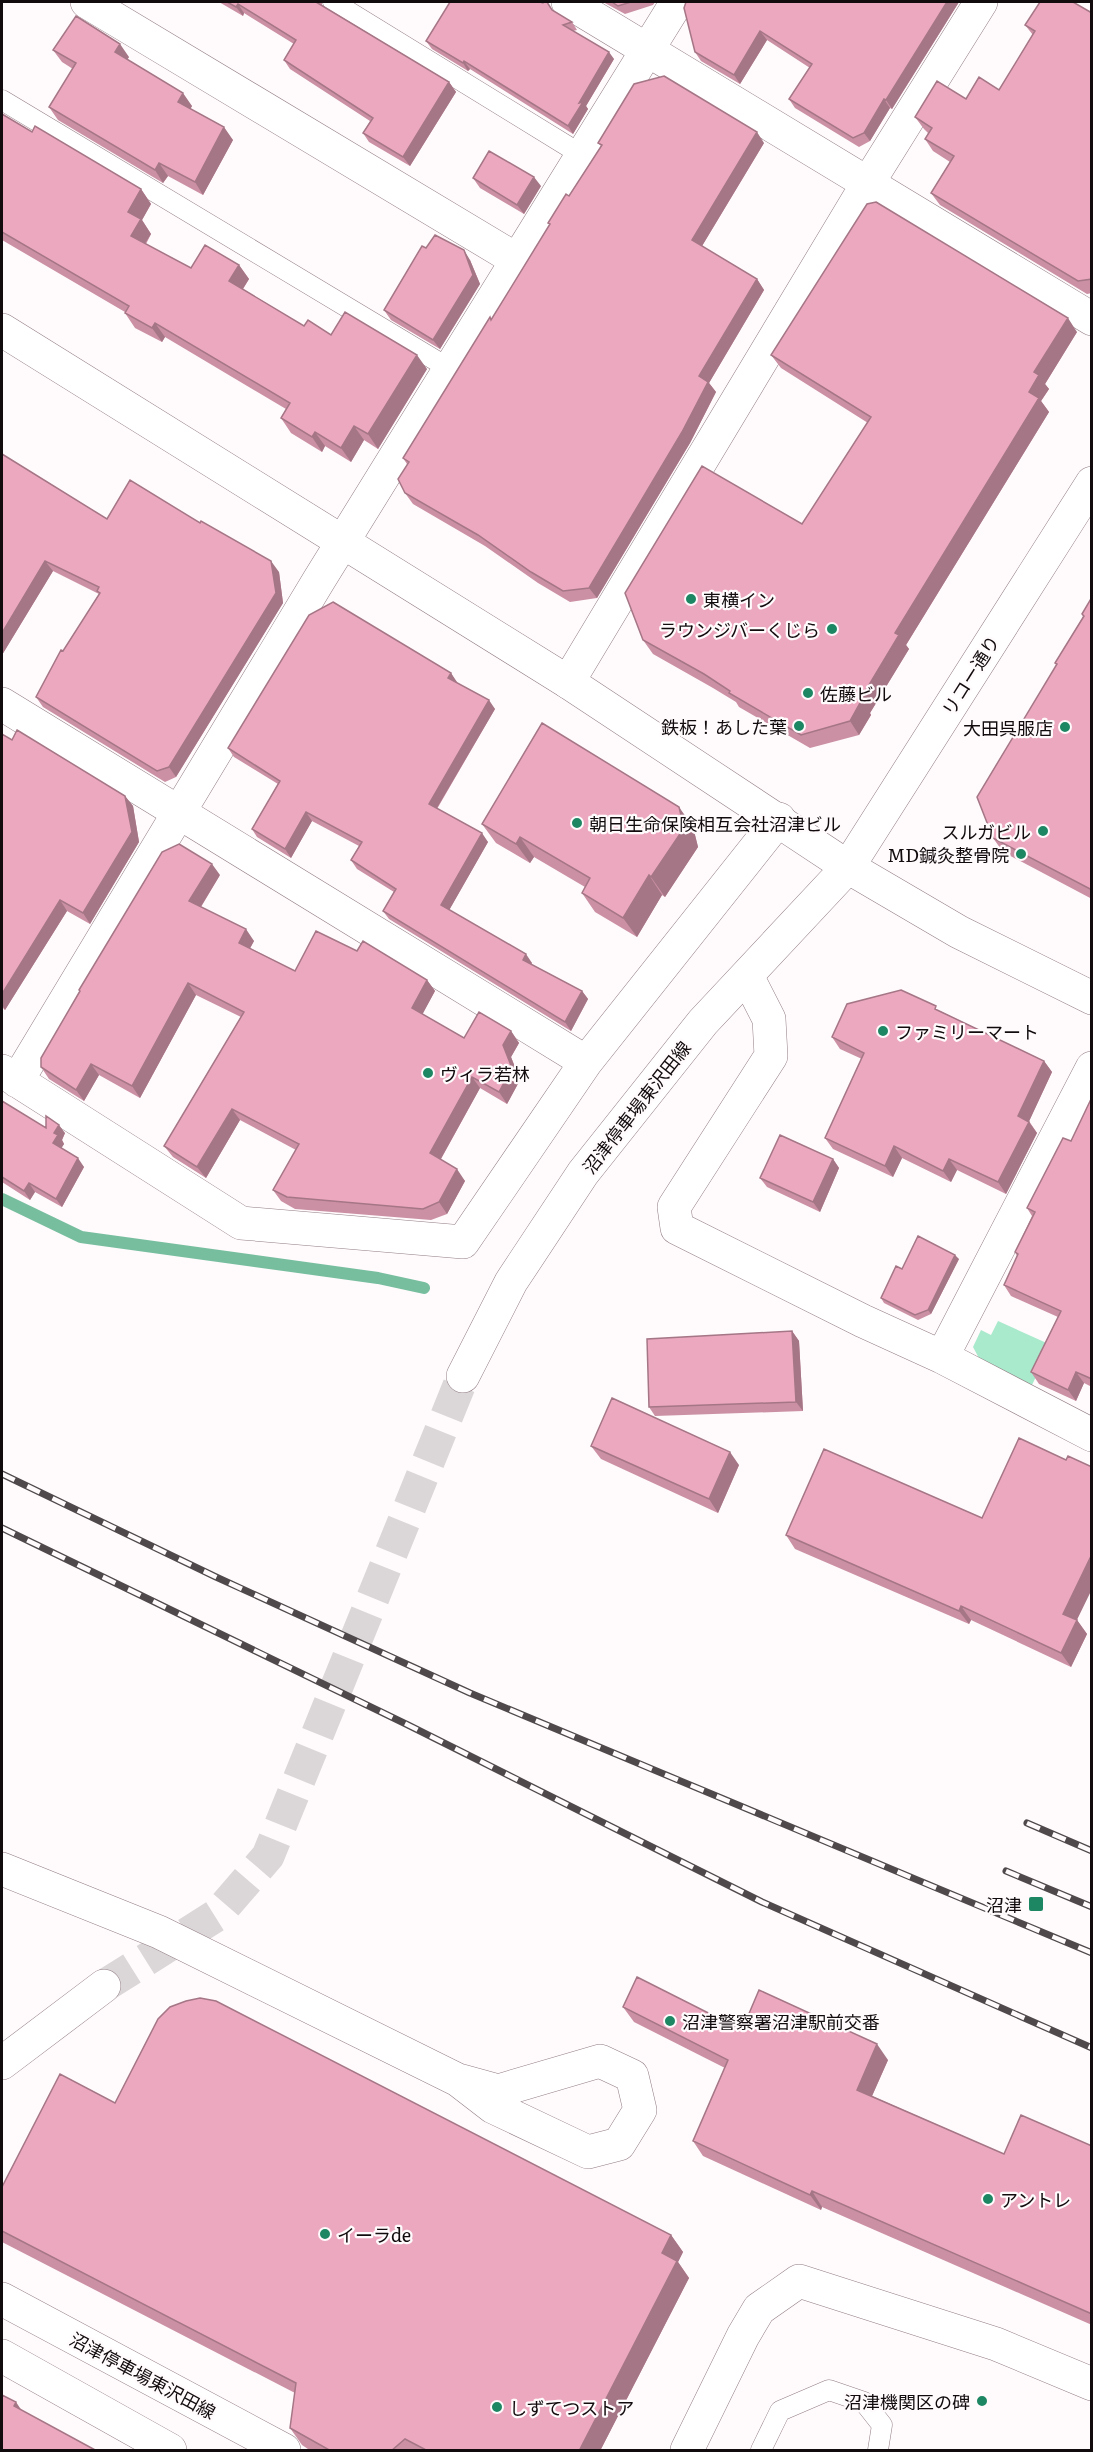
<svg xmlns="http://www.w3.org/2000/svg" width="1093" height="2452" viewBox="0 0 1093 2452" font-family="Literata,'Noto Sans JP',serif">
  <rect width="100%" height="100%" fill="#fffafc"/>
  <path fill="#a9e9cc" d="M 998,1321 L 1051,1345 L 1032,1385 L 980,1360 L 973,1347 L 981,1330 L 991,1335 Z"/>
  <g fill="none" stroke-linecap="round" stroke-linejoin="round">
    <path stroke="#77be9f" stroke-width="12" d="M 2,1199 L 81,1237 L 378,1278 L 424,1288"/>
    <path stroke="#dbd6d8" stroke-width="33" stroke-dasharray="33 16" stroke-linecap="butt" d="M 104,1986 L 217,1915 L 268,1856 L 463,1376"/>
    <g stroke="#927f85" stroke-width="21">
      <path id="lane" d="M 333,2 L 582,155
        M 2,100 L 450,369
        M 761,2450 L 780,2411 L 829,2390 L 864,2402 L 882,2425 L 878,2450"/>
    </g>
    <g stroke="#927f85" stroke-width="34">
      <path id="street" d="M 87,2 L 517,260
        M 568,2 L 1092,319
        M 568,682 L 868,183 L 981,2
        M 2,704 L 586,1062
        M 747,976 L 769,1019 L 771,1056 L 674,1207 L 677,1228 L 863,1321 L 942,1357 L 1092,1435
        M 2,1071 L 241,1223 L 463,1242 L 586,1062 L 779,819
        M 17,1081 L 319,580 L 677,2
        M 942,1357 L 1092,1068
        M 687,2450 L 743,2336 L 759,2309 L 799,2281 L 996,2344 L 1092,2384"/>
    </g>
    <g stroke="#927f85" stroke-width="34">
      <path id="secondary" d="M 2,330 L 568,682 L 848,867 L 959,932 L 1092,998
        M 463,1376 L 511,1282 L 583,1173 L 703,1022 L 848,867 L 1092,483
        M 2,1869 L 159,1932 L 458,2080
        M 600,2061 L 632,2076 L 640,2110 L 619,2144 L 588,2152 L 493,2107 L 458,2080 L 498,2091 Z
        M 2,2063 L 104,1986
        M 2,2299 L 284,2450
        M 2,2356 L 170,2450"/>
    </g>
    <use href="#lane" stroke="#fff" stroke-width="20"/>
    <use href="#street" stroke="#fff" stroke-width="33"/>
    <use href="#secondary" stroke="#fff" stroke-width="33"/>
    <g stroke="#4f494b" stroke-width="7">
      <path id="rail" d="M 2,1474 L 216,1577 L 470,1693 L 1092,1953
        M 2,1528 L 408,1725 L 762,1902 L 1092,2048
        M 1027,1823 L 1092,1851
        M 1006,1871 L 1092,1907"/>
    </g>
    <use href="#rail" stroke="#fffafc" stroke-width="4.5" stroke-dasharray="14" stroke-linecap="butt"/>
  </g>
  <path fill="#cb90a4" d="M 219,2 L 322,2 L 322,5 L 449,82 L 456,92 L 410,166 L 369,142 L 363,133 L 370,121 L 290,69 L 284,60 L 294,44 L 244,13 L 243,16 Z
    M 603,2 L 655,2 L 653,5 L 625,14 Z
    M 686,2 L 959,2 L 892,109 L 890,108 L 870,141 L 859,147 L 795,108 L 789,99 L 810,68 L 767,40 L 740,84 L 701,61 L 695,52 Z
    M 552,10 L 572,22 L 577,30 L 573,31 L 614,59 L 586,106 L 588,109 L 573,134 L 470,69 L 468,71 L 432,49 L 426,41 Z
    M 1092,13 L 1092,293 L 1087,294 L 940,205 L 931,193 L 950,162 L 933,151 L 925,139 L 928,133 L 924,129 L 915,117 L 966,99 L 999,90 L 1033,35 L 1025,25 Z
    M 53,50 L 129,57 L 127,59 L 192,106 L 190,109 L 233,140 L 203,195 L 168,176 L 163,183 L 58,120 L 49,107 L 73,69 L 62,62 Z
    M 2,114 L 32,132 L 141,189 L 151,204 L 142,220 L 151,234 L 146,244 L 191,268 L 239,265 L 249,279 L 243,289 L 304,326 L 427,369 L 378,449 L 364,440 L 351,462 L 325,446 L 322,452 L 291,433 L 281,418 L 286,409 L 165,337 L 162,342 L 135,328 L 125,313 L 125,312 L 2,240 Z
    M 598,143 L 764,143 L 702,246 L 757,279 L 764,290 L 709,383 L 716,392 L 690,443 L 597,598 L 570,602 L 538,583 L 485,546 L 413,504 L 405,493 L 407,464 L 403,458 L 491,320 L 550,225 L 548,223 L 569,196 L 601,146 Z
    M 473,178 L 541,186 L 524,214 L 480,188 Z
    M 426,248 L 470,260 L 480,284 L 440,349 L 391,320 L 384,310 Z
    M 1077,332 L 1045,384 L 1049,389 L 1041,401 L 1049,412 L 906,645 L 909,649 L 870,713 L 871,715 L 859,735 L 810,748 L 739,707 L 736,702 L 713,688 L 653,654 L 643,640 L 802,524 L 868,423 L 781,368 L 771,355 Z
    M 2,454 L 107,519 L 279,572 L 283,603 L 176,777 L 165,782 L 43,707 L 36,697 L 63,651 L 99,594 L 53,571 L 2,655 Z
    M 1092,597 L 1092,899 L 1003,852 L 993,838 L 1056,665 L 1055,663 L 1083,617 L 1082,614 Z
    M 451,673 L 456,682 L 495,709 L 437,809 L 488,842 L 449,910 L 532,963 L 531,964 L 582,991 L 588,999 L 571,1031 L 389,919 L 383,911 L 394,892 L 357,869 L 351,860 L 359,846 L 312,821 L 291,858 L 257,837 L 252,829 L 278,784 L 234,757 L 228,748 Z
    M 2,734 L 12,740 L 125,796 L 133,806 L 139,842 L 90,924 L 67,911 L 5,1010 L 2,1007 Z
    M 482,824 L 693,827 L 698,847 L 665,897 L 662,895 L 637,937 L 595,912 L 582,893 L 585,887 L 534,857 L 530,863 L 496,843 Z
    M 220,875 L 201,907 L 254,941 L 250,948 L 295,971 L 357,951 L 427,980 L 435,991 L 422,1014 L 464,1038 L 511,1031 L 519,1043 L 511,1057 L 520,1080 L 507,1104 L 480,1088 L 441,1159 L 465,1181 L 447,1214 L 431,1220 L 295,1209 L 281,1201 L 273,1190 L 296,1150 L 240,1120 L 206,1178 L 173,1157 L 164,1146 L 241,1017 L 196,995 L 140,1098 L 99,1075 L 84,1101 L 49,1079 L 41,1067 L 80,992 L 79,990 Z
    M 940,1011 L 1044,1061 L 1052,1072 L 1029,1121 L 1037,1133 L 1006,1194 L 957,1170 L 951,1182 L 902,1158 L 893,1177 L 833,1149 L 825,1138 L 862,1059 L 840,1049 L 832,1037 Z
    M 1092,1097 L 1092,1387 L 1084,1383 L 1076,1401 L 1039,1384 L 1031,1372 L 1058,1317 L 1011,1296 L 1004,1285 L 1017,1256 L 1015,1252 L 1032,1216 L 1027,1208 L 1071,1141 Z
    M 2,1101 L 46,1128 L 65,1133 L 62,1140 L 64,1144 L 61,1148 L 84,1167 L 62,1207 L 35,1192 L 30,1200 L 2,1182 Z
    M 833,1159 L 839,1168 L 820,1212 L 767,1187 L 760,1178 Z
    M 959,1259 L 931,1314 L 918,1320 L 884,1303 L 881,1298 L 902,1269 Z
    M 792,1331 L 799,1341 L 803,1411 L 655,1416 L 649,1407 Z
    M 591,1446 L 739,1465 L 718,1513 L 601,1459 Z
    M 786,1535 L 1077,1620 L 1087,1634 L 1071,1667 L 971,1620 L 969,1624 L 795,1549 Z
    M 623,2007 L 888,2060 L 872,2096 L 1004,2154 L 1092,2146 L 1092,2325 L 822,2207 L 821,2210 L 703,2156 L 693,2141 L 725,2068 L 634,2022 Z
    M 115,2103 L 671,2235 L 683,2252 L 678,2262 L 689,2278 L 600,2451 L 311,2451 L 302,2445 L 290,2428 L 295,2393 L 2,2242 L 2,2187 Z"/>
  <path fill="#a57686" d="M 947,2 L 959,2 L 892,109 L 886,100 Z
    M 238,4 L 244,13 L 243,16 L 236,7 Z
    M 760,31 L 767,40 L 740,84 L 734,75 Z
    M 120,44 L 129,57 L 124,65 L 115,52 Z
    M 609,52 L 614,59 L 586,106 L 588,109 L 573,134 L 568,126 L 579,103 Z
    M 464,61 L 470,69 L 468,71 L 463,63 Z
    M 449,82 L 456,92 L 410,166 L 403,157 Z
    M 183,93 L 192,106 L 187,115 L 178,102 Z
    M 884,99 L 890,108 L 870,141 L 864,133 Z
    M 224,127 L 233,140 L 203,195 L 195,182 Z
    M 757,132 L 764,143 L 699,251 L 692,240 Z
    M 159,163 L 168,176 L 163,183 L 155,170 Z
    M 534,177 L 541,186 L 524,214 L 517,205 Z
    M 141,189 L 151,204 L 142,220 L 151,234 L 141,250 L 131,236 L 128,212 Z
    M 464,250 L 470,260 L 480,284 L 440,349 L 433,340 Z
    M 239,265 L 249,279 L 239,295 L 229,281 Z
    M 757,279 L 764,290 L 709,383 L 716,392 L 690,443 L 597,598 L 589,588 L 699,376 Z
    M 1068,318 L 1077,332 L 1045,384 L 1049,389 L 1041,401 L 1049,412 L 906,645 L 909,649 L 870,713 L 871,715 L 859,735 L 850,721 L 860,700 L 895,633 L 1029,392 L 1034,372 Z
    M 155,323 L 165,337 L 162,342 L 152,328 Z
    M 417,355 L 427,369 L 378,449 L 368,434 Z
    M 354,426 L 364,440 L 351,462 L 341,448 Z
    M 315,432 L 325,446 L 322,452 L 312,437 Z
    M 45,561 L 53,571 L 2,655 L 2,633 Z
    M 271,561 L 279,572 L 283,603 L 176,777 L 169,767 Z
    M 451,673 L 457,682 L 454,686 L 448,678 Z
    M 489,700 L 495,709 L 434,813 L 429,804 Z
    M 125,796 L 133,806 L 139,842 L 90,924 L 83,913 Z
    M 679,807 L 693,827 L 698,847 L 665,897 L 651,877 Z
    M 306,812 L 312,821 L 291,858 L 285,849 Z
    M 482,833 L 488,842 L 447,914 L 441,905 Z
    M 520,837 L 534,857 L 530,863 L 516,844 Z
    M 212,864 L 220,875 L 197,913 L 189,901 Z
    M 649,875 L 662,895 L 637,937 L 623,918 Z
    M 60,900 L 67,911 L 5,1010 L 2,1004 L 2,994 Z
    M 246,929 L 254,941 L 247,954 L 239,943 Z
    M 526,954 L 532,963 L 529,968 L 523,960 Z
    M 427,980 L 435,991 L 420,1019 L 412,1008 Z
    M 188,983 L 196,995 L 140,1098 L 132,1086 Z
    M 582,991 L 588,999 L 571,1031 L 565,1022 Z
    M 511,1031 L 519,1043 L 511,1057 L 520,1080 L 507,1104 L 499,1092 L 503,1045 Z
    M 1044,1061 L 1052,1072 L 1026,1128 L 1018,1116 Z
    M 91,1064 L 99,1075 L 84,1101 L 76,1090 Z
    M 472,1077 L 480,1088 L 438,1164 L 430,1153 Z
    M 232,1109 L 240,1120 L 206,1178 L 197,1167 Z
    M 1029,1122 L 1037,1133 L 1006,1194 L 998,1182 Z
    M 59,1125 L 65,1133 L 62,1140 L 64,1144 L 59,1152 L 53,1143 L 54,1133 Z
    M 894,1146 L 902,1158 L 893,1177 L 885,1166 Z
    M 78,1158 L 84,1167 L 62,1207 L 56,1199 Z
    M 833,1159 L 839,1168 L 820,1212 L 813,1202 Z
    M 949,1159 L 957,1170 L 951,1182 L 943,1171 Z
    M 457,1169 L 465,1181 L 447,1214 L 439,1202 Z
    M 29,1183 L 35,1192 L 30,1200 L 24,1191 Z
    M 955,1255 L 959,1259 L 931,1314 L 928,1310 Z
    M 792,1331 L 799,1341 L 803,1411 L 796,1402 Z
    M 1076,1372 L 1084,1383 L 1076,1401 L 1068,1390 Z
    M 730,1452 L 739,1465 L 718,1513 L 709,1499 Z
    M 1092,1554 L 1092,1589 L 1073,1628 L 1063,1614 Z
    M 961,1606 L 971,1620 L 969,1624 L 959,1611 Z
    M 1077,1620 L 1087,1634 L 1071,1667 L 1061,1653 Z
    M 877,2044 L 888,2060 L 868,2105 L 857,2090 Z
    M 812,2191 L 822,2207 L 821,2210 L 810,2195 Z
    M 671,2235 L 683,2252 L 678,2262 L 689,2278 L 600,2451 L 579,2451 L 662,2253 Z
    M 16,2402 L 26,2417 L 14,2406 Z"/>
  <path fill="#eca8bf" stroke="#a57686" stroke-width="1.5" d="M 227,2 L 316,2 L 449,82 L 403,157 L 363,133 L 373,118 L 284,60 L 296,40 L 238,4 L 236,7 Z
    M 450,2 L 540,2 L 543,3 L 544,2 L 547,2 L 552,10 L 572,22 L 563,25 L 609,52 L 579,103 L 583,102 L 568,126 L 464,61 L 463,63 L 426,41 Z
    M 612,2 L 631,2 L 618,6 Z
    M 686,2 L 947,2 L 886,100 L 884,99 L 864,133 L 853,138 L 789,99 L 812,64 L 760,31 L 734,75 L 695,52 L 684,8 Z
    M 1040,2 L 1073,2 L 1092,13 L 1092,279 L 1078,281 L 931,193 L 954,156 L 925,139 L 932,128 L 915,117 L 937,81 L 966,99 L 979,77 L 999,90 L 1035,31 L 1025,25 Z
    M 76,16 L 120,44 L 115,52 L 183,93 L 178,102 L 224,127 L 195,182 L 159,163 L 155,170 L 49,107 L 76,63 L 53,50 Z
    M 664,76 L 757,132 L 692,240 L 757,279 L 699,376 L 708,382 L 682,432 L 589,588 L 563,591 L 531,572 L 478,535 L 405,493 L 398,479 L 409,462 L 403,458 L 490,317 L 491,320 L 550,224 L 548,223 L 566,194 L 569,196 L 602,145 L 598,143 L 634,84 Z
    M 2,114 L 32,132 L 35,126 L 141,189 L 128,212 L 141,219 L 131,236 L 191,268 L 205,245 L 239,265 L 229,281 L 304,326 L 308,320 L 331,335 L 345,312 L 417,355 L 368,434 L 354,426 L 341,448 L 315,432 L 312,437 L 281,418 L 290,403 L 155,323 L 152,328 L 125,313 L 129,306 L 2,232 Z
    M 489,151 L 534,177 L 517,205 L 473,178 Z
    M 876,202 L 1068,318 L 1034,372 L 1039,375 L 1029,392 L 1039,398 L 895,633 L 899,635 L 860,700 L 861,701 L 850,721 L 801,735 L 729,693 L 730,691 L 704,674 L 643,640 L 625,593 L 702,466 L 802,524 L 871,417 L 771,355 L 867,204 Z
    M 435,235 L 464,250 L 473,275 L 433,340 L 384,310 L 422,246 L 426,248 Z
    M 2,454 L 107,519 L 130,480 L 200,523 L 201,521 L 271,561 L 276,593 L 169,767 L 157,771 L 36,697 L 61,650 L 63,651 L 100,593 L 97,591 L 99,587 L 45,561 L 2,633 Z
    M 1092,597 L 1092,890 L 993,838 L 977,797 L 1057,664 L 1055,663 L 1084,616 L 1082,614 Z
    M 333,602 L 451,673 L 448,678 L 489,700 L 429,804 L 482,833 L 441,905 L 526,954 L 523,960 L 582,991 L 565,1022 L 383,911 L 396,889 L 351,860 L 362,842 L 306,812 L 285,849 L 252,829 L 280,781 L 228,748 L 309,615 Z
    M 542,723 L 679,807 L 684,828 L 651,877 L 649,875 L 623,918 L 582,893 L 590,878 L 520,837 L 516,844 L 482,824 Z
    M 17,730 L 125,796 L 132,832 L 83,913 L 60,900 L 2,994 L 2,734 L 12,740 Z
    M 179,844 L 212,864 L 189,901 L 246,929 L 239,943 L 295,971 L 316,931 L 357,951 L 363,941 L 427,980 L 412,1008 L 464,1038 L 479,1012 L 511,1031 L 503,1045 L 512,1068 L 499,1092 L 472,1077 L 430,1153 L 457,1169 L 439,1202 L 423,1209 L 287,1197 L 273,1190 L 299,1144 L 232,1109 L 197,1167 L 164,1146 L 244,1012 L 188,983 L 132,1086 L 91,1064 L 76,1090 L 41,1067 L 41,1058 L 80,991 L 79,990 L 162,852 Z
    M 901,990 L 936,1006 L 935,1009 L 1044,1061 L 1018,1116 L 1029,1122 L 998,1182 L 949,1159 L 943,1171 L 894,1146 L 885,1166 L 825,1138 L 864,1053 L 832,1037 L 847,1004 Z
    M 1092,1097 L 1092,1379 L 1076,1372 L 1068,1390 L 1031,1372 L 1061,1311 L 1004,1285 L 1018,1254 L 1015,1252 L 1035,1212 L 1027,1208 L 1063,1138 L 1071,1141 Z
    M 2,1101 L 46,1128 L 46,1116 L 59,1125 L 54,1133 L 58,1135 L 53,1143 L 78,1158 L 56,1199 L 29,1183 L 24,1191 L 2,1177 Z
    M 780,1135 L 833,1159 L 813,1202 L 760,1178 Z
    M 918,1236 L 955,1255 L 928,1310 L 915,1315 L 881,1298 L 896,1266 L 902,1269 Z
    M 792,1331 L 796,1402 L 649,1407 L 647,1339 Z
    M 612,1398 L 730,1452 L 709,1499 L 591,1446 Z
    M 1019,1438 L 1066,1460 L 1068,1456 L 1092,1467 L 1092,1554 L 1063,1614 L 1077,1620 L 1061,1653 L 961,1606 L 959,1611 L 786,1535 L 824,1449 L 982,1518 Z
    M 637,1977 L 742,2030 L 759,1990 L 877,2044 L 857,2090 L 1004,2154 L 1021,2115 L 1092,2146 L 1092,2314 L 812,2191 L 810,2195 L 693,2141 L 728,2060 L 623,2007 Z
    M 200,1998 L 216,2001 L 671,2235 L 662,2253 L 677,2261 L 579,2451 L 428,2451 L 405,2439 L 391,2451 L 331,2451 L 290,2428 L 296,2383 L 2,2231 L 2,2187 L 60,2074 L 115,2103 L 158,2019 L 170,2007 L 186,2001 Z
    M 2,2395 L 16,2402 L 14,2406 L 97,2451 L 2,2451 Z"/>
  <g fill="#1d8663" stroke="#fffafc" stroke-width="2">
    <circle cx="691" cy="599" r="6"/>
    <circle cx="832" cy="629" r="6"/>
    <circle cx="808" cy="693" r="6"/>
    <circle cx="799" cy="726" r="6"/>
    <circle cx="1065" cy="727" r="6"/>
    <circle cx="577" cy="823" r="6"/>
    <circle cx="1043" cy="831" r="6"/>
    <circle cx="1021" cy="854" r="6"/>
    <circle cx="883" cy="1031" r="6"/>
    <circle cx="428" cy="1073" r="6"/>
    <rect x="1028" y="1896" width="16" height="16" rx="3"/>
    <circle cx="670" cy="2021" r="6"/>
    <circle cx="988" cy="2199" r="6"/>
    <circle cx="325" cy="2234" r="6"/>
    <circle cx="982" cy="2401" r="6"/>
    <circle cx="497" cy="2407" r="6"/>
  </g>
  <g text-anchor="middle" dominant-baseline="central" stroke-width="4.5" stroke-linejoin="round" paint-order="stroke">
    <g font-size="18" fill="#110b0d" stroke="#fffafc" text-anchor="start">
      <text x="703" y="599">東横イン</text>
      <text x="820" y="629" text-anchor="end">ラウンジバーくじら</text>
      <text x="820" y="693">佐藤ビル</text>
      <text x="787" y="726" text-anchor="end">鉄板！あした葉</text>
      <text x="1053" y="727" text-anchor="end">大田呉服店</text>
      <text x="589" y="823">朝日生命保険相互会社沼津ビル</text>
      <text x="1031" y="831" text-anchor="end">スルガビル</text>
      <text x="1009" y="854" text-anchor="end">MD鍼灸整骨院</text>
      <text x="895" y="1031">ファミリーマート</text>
      <text x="440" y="1073">ヴィラ若林</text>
      <text x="1022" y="1904" text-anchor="end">沼津</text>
      <text x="682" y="2021">沼津警察署沼津駅前交番</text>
      <text x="1000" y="2199">アントレ</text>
      <text x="337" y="2234">イーラde</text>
      <text x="970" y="2401" text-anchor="end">沼津機関区の碑</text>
      <text x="509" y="2407">しずてつストア</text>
    </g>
    <g font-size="18" fill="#110b0d" stroke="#fffafc">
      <text transform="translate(970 675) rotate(-58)">リコー通り</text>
      <text transform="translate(636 1107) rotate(-52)">沼津停車場東沢田線</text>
      <text transform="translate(143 2375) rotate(28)">沼津停車場東沢田線</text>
    </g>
  </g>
  <rect width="1093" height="2452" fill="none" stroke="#110b0d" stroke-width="6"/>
</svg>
